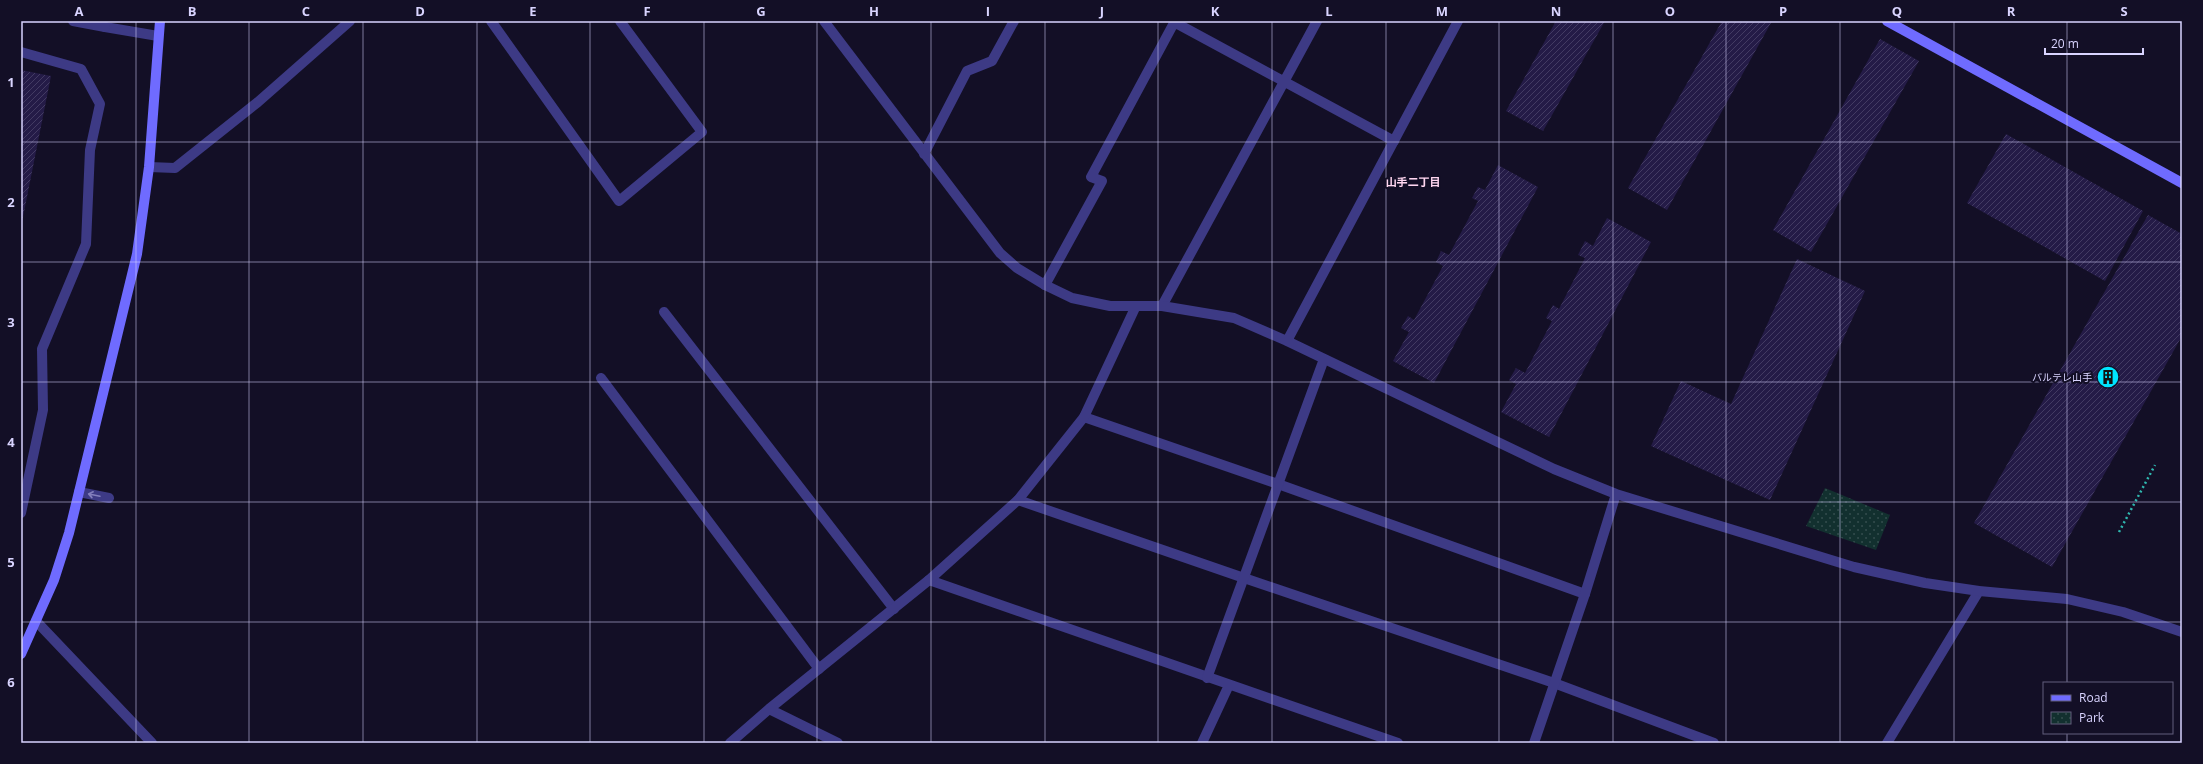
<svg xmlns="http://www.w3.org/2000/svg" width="2203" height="764" viewBox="0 0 2203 764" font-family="'Open Sans','Noto Sans JP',sans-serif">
  <defs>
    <pattern id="park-dots" width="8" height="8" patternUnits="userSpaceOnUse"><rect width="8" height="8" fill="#12302f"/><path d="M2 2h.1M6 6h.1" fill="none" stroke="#344d4e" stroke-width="1.8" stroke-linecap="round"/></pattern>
    <pattern id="building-hatch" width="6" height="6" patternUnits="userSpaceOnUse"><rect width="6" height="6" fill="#241b47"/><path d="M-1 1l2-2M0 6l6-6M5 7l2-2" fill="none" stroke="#433b63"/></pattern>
  </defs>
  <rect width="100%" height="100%" fill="#130f26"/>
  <path fill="url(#park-dots)" d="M 1825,488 L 1890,515 L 1876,550 L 1806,526 Z"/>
  <path fill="url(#building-hatch)" d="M 1556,21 L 1605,21 L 1543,131 L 1506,111 Z
    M 1722,21 L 1772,21 L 1667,210 L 1628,188 Z
    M 1880,39 L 1919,61 L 1811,252 L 1773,230 Z
    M 21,70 L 51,76 L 22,222 L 21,222 Z
    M 2006,134 L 2143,211 L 2105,281 L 1967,203 Z
    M 1498,165 L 1538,187 L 1434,383 L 1393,361 L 1409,332 L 1401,328 L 1408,316 L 1414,320 L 1443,266 L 1436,262 L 1441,251 L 1449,255 L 1478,201 L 1472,198 L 1478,187 L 1485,190 Z
    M 2148,215 L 2182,234 L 2182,336 L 2052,567 L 1974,523 Z
    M 1607,218 L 1651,242 L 1549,437 L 1501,412 L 1516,384 L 1509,380 L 1516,368 L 1525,373 L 1552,321 L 1546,318 L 1553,305 L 1559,309 L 1585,258 L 1578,255 L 1585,241 L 1593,246 Z
    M 1797,259 L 1865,291 L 1770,500 L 1651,446 L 1681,381 L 1731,404 Z"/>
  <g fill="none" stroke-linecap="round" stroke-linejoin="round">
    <path stroke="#2fb8b0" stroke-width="2.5" stroke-dasharray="2 3" stroke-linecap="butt" d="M 2119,532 L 2155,465"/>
    <path stroke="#3d3a85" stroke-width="10" d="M 1174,22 L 1394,141
      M 105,27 L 158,36
      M 1045,285 L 1102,181 L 1091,177 L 1175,21
      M 1162,306 L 1317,21
      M 664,312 L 894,609
      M 601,378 L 819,669
      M 1084,417 L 1278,484 L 1585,594
      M 79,492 L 109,498
      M 1018,500 L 1244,578 L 1554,683 L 1714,743
      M 929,580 L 1398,743
      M 1202,743 L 1229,685
      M 1887,743 L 1979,591"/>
    <path stroke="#3d3a85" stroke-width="10" d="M 73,21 L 105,27
      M 491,21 L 619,201 L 702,132 L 620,21
      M 824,21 L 1000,253 L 1017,268 L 1045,285 L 1072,298 L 1110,306 L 1162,306 L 1234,318 L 1287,341 L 1554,469 L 1616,494 L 1854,567 L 1925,583 L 1979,591 L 2067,599 L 2123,612 L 2182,632
      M 21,52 L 81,69 L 100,104 L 90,150 L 86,244 L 42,349 L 43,410 L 21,513
      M 924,154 L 967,71 L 992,61 L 1014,21
      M 149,167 L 175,168 L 258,102 L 350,21
      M 1287,341 L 1458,21
      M 36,621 L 152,743
      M 1207,678 L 1324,359
      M 769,709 L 838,743
      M 730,743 L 769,709 L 929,580 L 1018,500 L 1084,417 L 1135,308
      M 1534,743 L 1585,594 L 1616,494"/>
    <path stroke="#6f6bff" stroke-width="10" d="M 1887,21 L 2182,183
      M 21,654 L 54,580 L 69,533 L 137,254 L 149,167 L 160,21"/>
  </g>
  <defs><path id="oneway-shaft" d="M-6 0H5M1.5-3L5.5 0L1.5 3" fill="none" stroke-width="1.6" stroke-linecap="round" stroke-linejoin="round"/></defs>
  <use stroke="#837fbc" href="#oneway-shaft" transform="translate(94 495) rotate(-168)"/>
  <path fill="none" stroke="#d9d4ff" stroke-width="1" stroke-opacity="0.55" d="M 136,21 L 136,743M 249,21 L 249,743M 363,21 L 363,743M 477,21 L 477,743M 590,21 L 590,743M 704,21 L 704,743M 817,21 L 817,743M 931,21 L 931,743M 1045,21 L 1045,743M 1158,21 L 1158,743M 1272,21 L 1272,743M 1386,21 L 1386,743M 1499,21 L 1499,743M 1613,21 L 1613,743M 1726,21 L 1726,743M 1840,21 L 1840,743M 1954,21 L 1954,743M 2067,21 L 2067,683M 21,142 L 2182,142M 21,262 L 2182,262M 21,382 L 2182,382M 21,502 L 2182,502M 21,622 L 2182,622M 2067,733 L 2067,743"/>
  <defs>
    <g id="building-disc" transform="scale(1.15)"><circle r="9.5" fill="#00e5ff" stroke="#130f26"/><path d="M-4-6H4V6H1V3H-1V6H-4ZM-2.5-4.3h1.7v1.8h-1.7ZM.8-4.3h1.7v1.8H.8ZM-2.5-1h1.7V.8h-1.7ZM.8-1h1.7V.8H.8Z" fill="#111"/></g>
  </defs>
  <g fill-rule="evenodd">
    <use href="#building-disc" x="2108" y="377"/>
  </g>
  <g text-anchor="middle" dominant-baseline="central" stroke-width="4" stroke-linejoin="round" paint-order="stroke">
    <g font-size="10" fill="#d9d4ff" stroke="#130f26" text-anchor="end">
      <text x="2092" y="377">パルテレ山手</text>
    </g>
    <g font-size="11" font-weight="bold" fill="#ffd6f0" stroke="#130f26">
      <text x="1413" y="181">山手二丁目</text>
    </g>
  </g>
  <rect width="2203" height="764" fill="none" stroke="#130f26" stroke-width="44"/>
  <rect x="2043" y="682" width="130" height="52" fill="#130f26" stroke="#625e7d"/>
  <rect x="2051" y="695" width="20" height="6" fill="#6f6bff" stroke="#625e7d"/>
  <text x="2079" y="702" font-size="12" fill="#d9d4ff">Road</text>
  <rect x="2051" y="712" width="20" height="12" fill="url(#park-dots)" stroke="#625e7d"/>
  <text x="2079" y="722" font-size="12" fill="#d9d4ff">Park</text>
  <path d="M2045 48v6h98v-6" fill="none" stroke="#d9d4ff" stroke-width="2"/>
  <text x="2051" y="48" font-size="12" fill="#d9d4ff" stroke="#130f26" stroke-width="3" paint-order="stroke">20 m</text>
  <rect x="22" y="22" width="2159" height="720" fill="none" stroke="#d9d4ff" stroke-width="1.5"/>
  <g font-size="13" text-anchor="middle" font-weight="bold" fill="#d9d4ff">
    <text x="79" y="16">A</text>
    <text x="192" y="16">B</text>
    <text x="306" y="16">C</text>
    <text x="420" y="16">D</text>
    <text x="533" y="16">E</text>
    <text x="647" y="16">F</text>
    <text x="761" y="16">G</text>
    <text x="874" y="16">H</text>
    <text x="988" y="16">I</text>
    <text x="1102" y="16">J</text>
    <text x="1215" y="16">K</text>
    <text x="1329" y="16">L</text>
    <text x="1442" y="16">M</text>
    <text x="1556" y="16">N</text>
    <text x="1670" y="16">O</text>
    <text x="1783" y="16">P</text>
    <text x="1897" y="16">Q</text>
    <text x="2011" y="16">R</text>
    <text x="2124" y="16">S</text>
    <text x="11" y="87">1</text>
    <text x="11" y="207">2</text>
    <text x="11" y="327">3</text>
    <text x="11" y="447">4</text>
    <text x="11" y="567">5</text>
    <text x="11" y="687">6</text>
  </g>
</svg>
